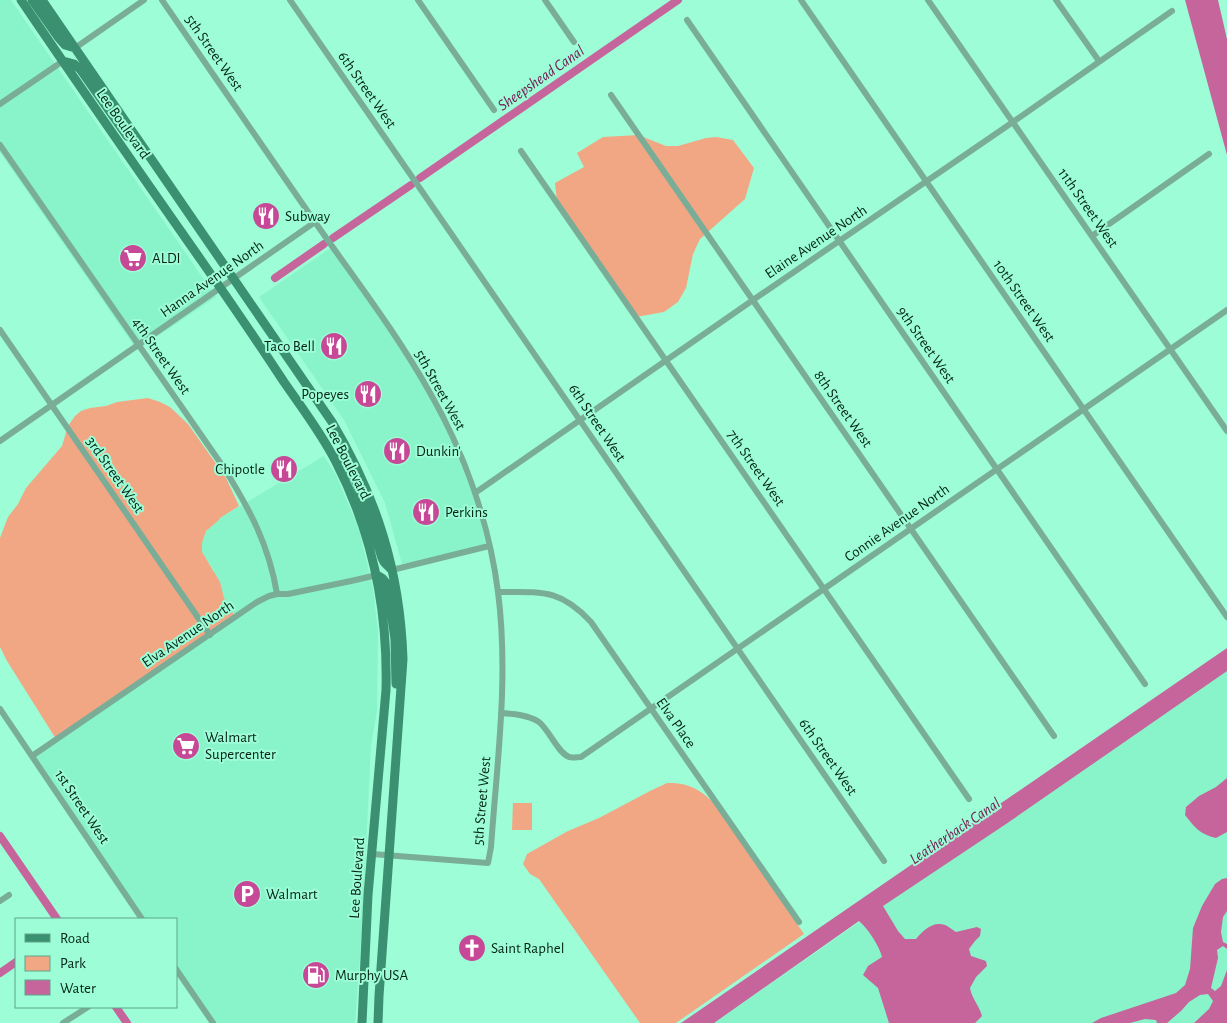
<svg xmlns="http://www.w3.org/2000/svg" width="1227" height="1023" viewBox="0 0 1227 1023" font-family="'Alegreya Sans',sans-serif">
  <rect width="100%" height="100%" fill="#9dfdd6"/>
  <path fill="#89f4c9" d="M 0,0 L 11,0 L 216,297 L 137,350 L 0,152 Z
    M 335,245 L 360,286 L 446,415 L 479,506 L 486,549 L 402,564 L 385,503 L 344,420 L 259,297 Z
    M 324,456 L 336,475 L 359,529 L 373,588 L 378,631 L 377,711 L 371,745 L 362,930 L 355,1023 L 212,1023 L 176,970 L 176,919 L 142,919 L 31,756 L 234,617 L 224,598 L 213,569 L 201,552 L 202,543 L 206,531 L 219,520 L 220,518 Z
    M 1227,667 L 1227,1023 L 714,1023 Z"/>
  <path fill="#f1a784" d="M 638,135 L 666,146 L 678,146 L 706,138 L 716,137 L 733,140 L 754,168 L 745,199 L 700,239 L 693,254 L 686,288 L 678,302 L 664,312 L 636,317 L 557,202 L 555,183 L 584,167 L 577,153 L 603,137 Z
    M 148,398 L 160,402 L 170,407 L 188,424 L 226,478 L 239,506 L 220,518 L 219,520 L 206,531 L 202,543 L 202,552 L 220,582 L 224,598 L 235,617 L 56,739 L 7,661 L 0,647 L 0,538 L 8,517 L 18,504 L 26,488 L 62,446 L 68,426 L 75,416 L 81,411 L 90,408 L 106,406 L 117,402 Z
    M 667,783 C 690,782 705,792 719,809 L 804,934 L 676,1023 L 640,1023 L 539,879 L 530,874 L 523,864 L 527,854 L 568,831 L 599,818 L 650,791 Z
    M 513,803 L 532,803 L 532,830 L 512,830 Z"/>
  <path fill="#c6649c" d="M 1185,0 L 1218,0 L 1227,39 L 1227,155 Z
    M 1227,648 L 1227,671 L 1006,824 L 883,906 L 898,931 L 905,939 L 916,939 C 923,931 932,921 945,925 C 948,926 953,930 956,932 L 977,927 L 981,929 L 980,936 L 975,941 L 969,949 L 971,956 L 986,961 L 987,966 L 976,977 L 970,988 C 972,999 979,1005 982,1016 L 975,1023 L 889,1023 L 878,988 L 863,975 L 868,966 L 882,957 C 879,945 868,929 859,921 L 714,1023 L 681,1023 Z
    M 1227,778 L 1227,832 L 1216,838 C 1200,834 1195,828 1185,815 L 1186,807 L 1199,796 L 1216,787 Z
    M 1227,878 L 1227,911 L 1223,917 L 1221,932 L 1223,942 L 1227,944 L 1227,949 L 1223,946 L 1217,950 L 1218,958 L 1211,988 L 1215,991 L 1221,986 L 1227,970 L 1227,1023 L 1194,1023 L 1209,1009 L 1213,1001 L 1208,994 L 1200,995 L 1189,1002 L 1181,1011 L 1167,1023 L 1157,1023 L 1156,1020 L 1145,1019 L 1130,1023 L 1092,1023 L 1101,1018 L 1176,993 L 1185,985 L 1190,969 L 1193,928 L 1202,906 L 1215,884 L 1222,879 Z"/>
  <g fill="none" stroke-linecap="round" stroke-linejoin="round">
    <path stroke="#c6649c" stroke-width="8" d="M 420,178 L 678,0
      M 333,238 L 411,185
      M 275,278 L 324,244
      M 0,836 L 57,919
      M 0,973 L 16,962
      M 116,1007 L 127,1023"/>
    <path stroke="#7aad97" stroke-width="6" d="M 162,0 C 213,74 264,149 315,222 C 354,278 396,332 429,391 C 464,452 489,522 498,592 C 509,677 497,762 491,847 L 488,863 L 372,854
      M 290,0 L 884,861
      M 418,0 L 494,110
      M 545,0 L 574,42
      M 801,0 L 1227,617
      M 928,0 L 1227,431
      M 1056,0 L 1099,61
      M 687,20 L 1145,684
      M 75,48 L 144,0
      M 611,95 L 1054,736
      M 0,104 L 63,61
      M 0,145 L 224,468 C 250,510 269,545 277,594
      M 521,151 L 969,799
      M 1092,236 L 1209,154
      M 0,330 L 210,635
      M 0,441 L 315,222
      M 475,493 L 753,300 L 1013,122 L 1172,11
      M 392,570 L 489,546
      M 498,592 C 540,592 560,588 591,622 L 799,922
      M 0,709 L 142,919
      M 501,713 C 514,714 528,715 539,722 C 550,731 557,752 569,757 C 573,758 577,757 581,757 L 1227,310
      M 32,756 L 257,602 L 269,596 L 277,594 L 288,594 L 351,581 L 377,575
      M 0,901 L 9,895
      M 176,969 L 213,1023
      M 63,1023 L 88,1007"/>
    <path stroke="#3b9071" stroke-width="9" d="M 21,0 C 80,87 140,173 201,260 C 229,300 257,341 284,382 C 302,408 322,434 336,462 C 373,534 388,610 386,690 L 368,895 L 362,1023
      M 32,0 L 58,37 L 65,45 L 75,48
      M 42,0 L 332,422 C 377,498 400,571 403,659 L 379,996 L 378,1023
      M 63,61 L 74,64 L 80,69 L 127,136 L 138,140
      M 331,453 L 346,462 L 356,482 L 373,529 L 382,558 L 384,562 L 392,570
      M 377,575 L 382,578 L 387,584 L 395,639 L 396,684"/>
  </g>
  <defs>
    <g id="restaurant-disc" transform="scale(1.4375)"><circle r="9.5" fill="#c64896" stroke="#9dfdd6"/><path d="M-5-6h1v4h1v-4h1v4h1v-4h1v5L-1.5 .5V6h-2V.5L-5-1ZM5-6V6H3V1.5H1.5Q1.5-4 5-6Z" fill="#fff"/></g>
    <g id="supermarket-disc" transform="scale(1.4375)"><circle r="9.5" fill="#c64896" stroke="#9dfdd6"/><path d="M-6-5.5h2.5l.6 2H6L4.5 2H-2.5L-4.4-4H-6ZM-1.5 3.2a1.3 1.3 0 1 0 .1 0ZM3 3.2a1.3 1.3 0 1 0 .1 0Z" fill="#fff"/></g>
    <g id="parking-disc" transform="scale(1.4375)"><circle r="9.5" fill="#c64896" stroke="#9dfdd6"/><path d="M-3.5-5.5H1a3.5 3.5 0 0 1 0 7H-1V5.5H-3.5ZM-1-3.4V-.6H.8a1.4 1.4 0 0 0 0-2.8Z" fill="#fff"/></g>
    <g id="church-disc" transform="scale(1.4375)"><circle r="9.5" fill="#c64896" stroke="#9dfdd6"/><path d="M-1.2-6h2.4v3.5h3.3v2.4h-3.3V6h-2.4V-.1h-3.3v-2.4h3.3Z" fill="#fff"/></g>
    <g id="fuel-disc" transform="scale(1.4375)"><circle r="9.5" fill="#c64896" stroke="#9dfdd6"/><path d="M-5.5-6h7V0h2V4h1.3V-2.5L3-4.5l.8-.8L6-3V5H2.5V1h-1V6h-7ZM-4.2-4.7v3.2H.2V-4.7Z" fill="#fff"/></g>
  </defs>
  <g fill-rule="evenodd">
    <use href="#restaurant-disc" x="266" y="216"/>
    <use href="#supermarket-disc" x="133" y="258"/>
    <use href="#restaurant-disc" x="334" y="346"/>
    <use href="#restaurant-disc" x="368" y="394"/>
    <use href="#restaurant-disc" x="397" y="451"/>
    <use href="#restaurant-disc" x="284" y="469"/>
    <use href="#restaurant-disc" x="426" y="512"/>
    <use href="#supermarket-disc" x="186" y="746"/>
    <use href="#parking-disc" x="247" y="894"/>
    <use href="#church-disc" x="472" y="948"/>
    <use href="#fuel-disc" x="316" y="975"/>
  </g>
  <g text-anchor="middle" dominant-baseline="central" stroke-width="4" stroke-linejoin="round" paint-order="stroke">
    <g font-size="15" fill="#032318" stroke="#9dfdd6">
      <text transform="translate(214 53) rotate(55)">5th Street West</text>
      <text transform="translate(367 90) rotate(55)">6th Street West</text>
      <text transform="translate(123 124) rotate(55)">Lee Boulevard</text>
      <text transform="translate(1088 208) rotate(55)">11th Street West</text>
      <text transform="translate(816 242) rotate(-34)">Elaine Avenue North</text>
      <text transform="translate(212 279) rotate(-35)">Hanna Avenue North</text>
      <text transform="translate(1024 301) rotate(55)">10th Street West</text>
      <text transform="translate(926 345) rotate(55)">9th Street West</text>
      <text transform="translate(161 356) rotate(55)">4th Street West</text>
      <text transform="translate(440 390) rotate(61)">5th Street West</text>
      <text transform="translate(843 409) rotate(55)">8th Street West</text>
      <text transform="translate(597 423) rotate(56)">6th Street West</text>
      <text transform="translate(348 462) rotate(63)">Lee Boulevard</text>
      <text transform="translate(756 468) rotate(55)">7th Street West</text>
      <text transform="translate(115 475) rotate(55)">3rd Street West</text>
      <text transform="translate(897 523) rotate(-35)">Connie Avenue North</text>
      <text transform="translate(188 634) rotate(-34)">Elva Avenue North</text>
      <text transform="translate(676 723) rotate(55)">Elva Place</text>
      <text transform="translate(828 757) rotate(55)">6th Street West</text>
      <text transform="translate(482 801) rotate(-85)">5th Street West</text>
      <text transform="translate(82 807) rotate(56)">1st Street West</text>
      <text transform="translate(357 878) rotate(-86)">Lee Boulevard</text>
    </g>
    <g font-size="15" fill="#032318" stroke="#9dfdd6" text-anchor="start">
      <text x="285" y="216">Subway</text>
      <text x="152" y="258">ALDI</text>
      <text x="315" y="346" text-anchor="end">Taco Bell</text>
      <text x="349" y="394" text-anchor="end">Popeyes</text>
      <text x="416" y="451">Dunkin'</text>
      <text x="265" y="469" text-anchor="end">Chipotle</text>
      <text x="445" y="512">Perkins</text>
      <text x="205" y="737">Walmart<tspan x="205" dy="17">Supercenter</tspan></text>
      <text x="266" y="894">Walmart</text>
      <text x="491" y="948">Saint Raphel</text>
      <text x="335" y="975">Murphy USA</text>
    </g>
    <g font-size="16" font-style="italic" fill="#731a53" stroke="#9dfdd6">
      <text transform="translate(541 78) rotate(-35)">Sheepshead Canal</text>
      <text transform="translate(955 831) rotate(-34)">Leatherback Canal</text>
    </g>
  </g>
  <rect x="15" y="918" width="162" height="90" fill="#9dfdd6" stroke="#5fa68a"/>
  <rect x="25" y="934" width="25" height="8" fill="#3b9071" stroke="#5fa68a"/>
  <text x="60" y="943" font-size="15" fill="#032318">Road</text>
  <rect x="25" y="956" width="25" height="15" fill="#f1a784" stroke="#5fa68a"/>
  <text x="60" y="968" font-size="15" fill="#032318">Park</text>
  <rect x="25" y="980" width="25" height="15" fill="#c6649c" stroke="#5fa68a"/>
  <text x="60" y="993" font-size="15" fill="#032318">Water</text>
</svg>
